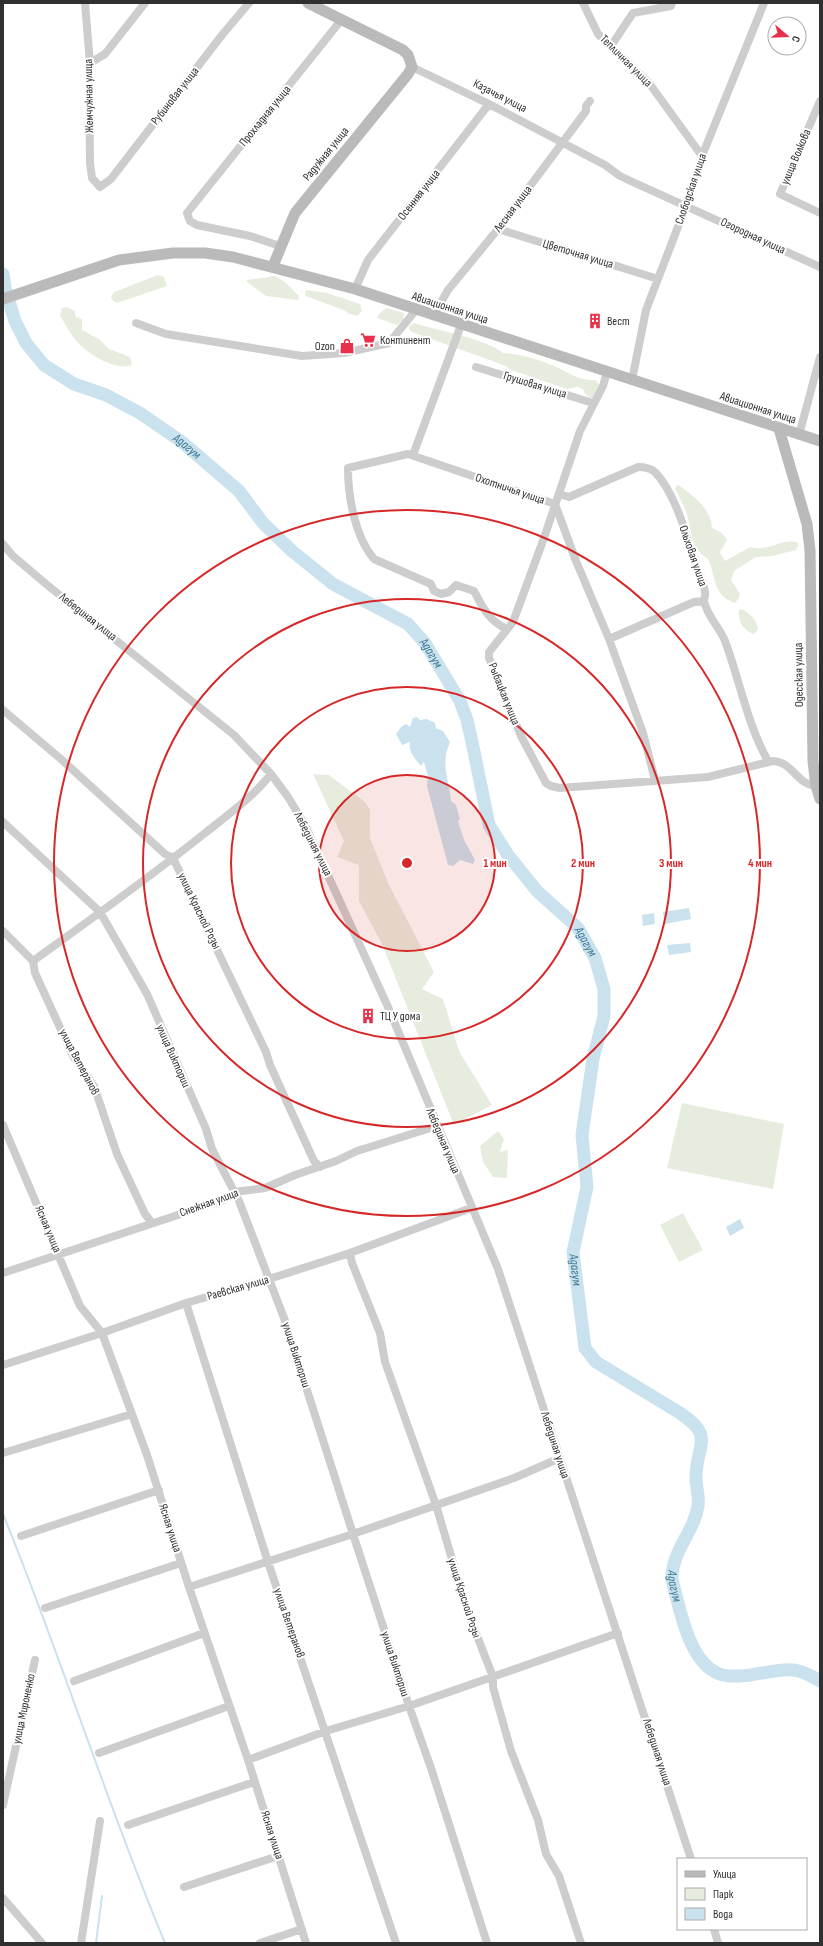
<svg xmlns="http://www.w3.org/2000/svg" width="823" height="1946" viewBox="0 0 823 1946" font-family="'Sofia Sans Condensed',sans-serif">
  <rect width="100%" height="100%" fill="#fff"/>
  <path fill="#e7edde" d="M 158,275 L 164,277 L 167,286 L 117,303 L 113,301 L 111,297 L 114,292 Z
    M 275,276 L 285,282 L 299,296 L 298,300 L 266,296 L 247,282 L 247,280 Z
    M 306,290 L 327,293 L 360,304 L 362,311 L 357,316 L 347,313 L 346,311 L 306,296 L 305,293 Z
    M 67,307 L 74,311 L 76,317 L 82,319 L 82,330 L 99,339 L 109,349 L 130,357 L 132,365 C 114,372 83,351 73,337 C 68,330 64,322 60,315 L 62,308 Z
    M 386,308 L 404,313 L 403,320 L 397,325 L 377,318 L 379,314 Z
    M 414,323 C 436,330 487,339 503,353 C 519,354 539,359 554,366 C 570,373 577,380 595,380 L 599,384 L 600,388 L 594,397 L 591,398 L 585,394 L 583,389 L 578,387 L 567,389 L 511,370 L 506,366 L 412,332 L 409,329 L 409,326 Z
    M 679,485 C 694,497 711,508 712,528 L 722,533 L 727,540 L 720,552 L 725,561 L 750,547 C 768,552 779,539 797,542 L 798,546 L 796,550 L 772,556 L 756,557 L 734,571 L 731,580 L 740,594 L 738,599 L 735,603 C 713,596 716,577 708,559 C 689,548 693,530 686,512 C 683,504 679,496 675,489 L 676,486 Z
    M 742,609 C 751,614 757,620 758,630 L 754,634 C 744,632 737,620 739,610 Z
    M 313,774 L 329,775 L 365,802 L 370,810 L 370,838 L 388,883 L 434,972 L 422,989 L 443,999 L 459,1051 L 492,1105 L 454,1125 L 382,944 L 359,901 L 359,865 L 337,857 L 344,841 Z
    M 682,1103 L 784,1124 L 773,1189 L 667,1168 Z
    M 498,1131 L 504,1139 L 500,1152 L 508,1150 L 507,1178 L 493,1177 L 483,1162 L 480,1146 Z
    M 683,1213 L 703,1250 L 679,1262 L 660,1225 Z"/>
  <path fill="#cae2ed" d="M 417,717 L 420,720 L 427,719 L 435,723 L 436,728 L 443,731 L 450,742 C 440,765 449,778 451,801 L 456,805 L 460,819 L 458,821 L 464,840 L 475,860 L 473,864 L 460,860 L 453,866 L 448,865 L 427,786 L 428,776 L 424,762 L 421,766 C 415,759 408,751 410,742 L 402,745 L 396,734 L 401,727 L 406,724 L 410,727 L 413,718 Z
    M 689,908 L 691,919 L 665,924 L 663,912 Z
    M 654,913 L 655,924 L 643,926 L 642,915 Z
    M 690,943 L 691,952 L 669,955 L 667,945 Z
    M 740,1219 L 744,1228 L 730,1236 L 726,1227 Z"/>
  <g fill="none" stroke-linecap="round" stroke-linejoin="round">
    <path stroke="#cae2ed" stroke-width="2" d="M 3,1514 C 61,1656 106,1802 165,1943
      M 96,1943 L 102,1896"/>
    <path stroke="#cae2ed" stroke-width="13" id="s1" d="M 3,274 L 5,288 L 15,321 L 26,343 L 44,365 L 74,384 L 106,395 L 140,413 L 182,442 L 239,491 L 263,523 L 292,551 L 333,584 L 408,624 L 425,643 L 460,701 L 467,720 L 472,742 L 489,825 L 508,855 L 537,891 L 578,928 L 595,958 L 604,989 L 604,1016 L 593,1059 L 582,1135 L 587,1187 L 573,1252 L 585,1348 L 596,1362 L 680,1413 C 714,1436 698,1441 696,1475 C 695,1485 700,1496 698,1506 C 694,1533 671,1551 672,1580 C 680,1608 689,1667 723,1675 C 731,1677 747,1676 756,1674 C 785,1670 793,1664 820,1681"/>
    <path stroke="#cdcdcd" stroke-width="8" d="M 85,3 L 90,63 L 89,81 L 90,163 L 92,178 L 100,187 L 111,179 L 222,35 L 249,3
      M 583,3 L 598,34 L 649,83 L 702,156
      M 611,46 L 633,13 L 671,6 L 672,3
      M 90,63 L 105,54 L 145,3
      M 412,67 L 489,104 L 605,165 L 620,176 L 635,183 L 820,267
      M 820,101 L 780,194 L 820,213
      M 498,229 L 658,279
      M 280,246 L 250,236 L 197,225 L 190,221 L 187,213 L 342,19
      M 355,289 L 368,260 L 489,104
      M 433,316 L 448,290 L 498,229 L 586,111 L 586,106 L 590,101
      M 136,323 L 166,334 L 302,356 L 344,353 L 389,343 L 416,310
      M 476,367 L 593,403
      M 607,372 L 603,386 L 580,431 L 544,538 L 513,622 L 489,652 L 489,658 L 521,736 L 546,783 L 551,786 L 560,788 L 708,777 L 773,761 C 793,762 796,784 816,786
      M 632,380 L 646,310 L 686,206 L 702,156 L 764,3
      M 799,435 L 820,357
      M 413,455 L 461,325
      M 559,494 L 569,497 L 638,467 C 644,467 650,468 655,472 C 676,494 687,537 696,566 C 699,574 704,583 705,592 C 706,595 704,598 704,601 C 707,616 720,628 725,641 C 740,681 747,724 768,761
      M 3,544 L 13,556 L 46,584 L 234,735 L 271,774 L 288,797 L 305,825 L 388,1007 L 498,1269 L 691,1859
      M 507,629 C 489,621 483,608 474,591 L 456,585 L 449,592 L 441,594 L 434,591 L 431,584 L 374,559 C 355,537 348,497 348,468 L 408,454 L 555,504 L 576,561 L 609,639 L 643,733 L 655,780
      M 609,639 L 694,602 L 704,601
      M 3,710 L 62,760 L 165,854 L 173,858 L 266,1052 L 270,1065 L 314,1161 L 320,1167
      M 3,822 L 100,912 L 147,994 L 206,1129 L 212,1149 L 239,1201 L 284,1318 L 353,1534 L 409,1706 L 431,1768 L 487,1943
      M 3,931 L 33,961 L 35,973 L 73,1056 L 94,1086 L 117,1154 L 145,1214 L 152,1223
      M 33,961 C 91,919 149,878 205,833 C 228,815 253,797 271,774
      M 3,1125 L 80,1306 L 102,1333 L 147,1455 L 189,1587 L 248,1760 L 306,1943
      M 350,1253 L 352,1263 L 380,1333 L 385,1362 L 436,1505 L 467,1610 L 493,1677 L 493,1687 L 511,1751 L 538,1820 L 546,1854 L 559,1876 L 581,1943
      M 3,1273 L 223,1200 L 234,1192 L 265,1188 L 295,1175 L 336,1161 L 357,1151 L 437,1126
      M 186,1303 L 268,1562 L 396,1943
      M 3,1365 L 102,1333 L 186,1303 L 269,1279 L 350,1253 L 471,1208
      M 3,1453 L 132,1414
      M 21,1536 L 159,1490
      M 189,1587 L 353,1534 L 514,1478 L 560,1458
      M 45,1608 L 181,1563
      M 74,1681 L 204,1633
      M 99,1753 L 229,1706
      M 248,1760 L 326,1731 L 409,1706 L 618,1633
      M 3,1805 L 35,1660
      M 128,1825 L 254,1782
      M 184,1887 L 278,1856
      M 3,1898 L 42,1943
      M 714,1929 L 718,1943
      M 81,1943 L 100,1821
      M 260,1943 L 302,1929"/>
    <path stroke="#bababa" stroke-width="11" d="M 273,266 L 295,213 L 408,74 L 412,67 L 408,55 L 403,50 L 308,3
      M 3,299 L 119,260 L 173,253 L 205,253 L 233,257 L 355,289 L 820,441
      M 779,429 L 807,524 L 810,550 L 813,761 L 816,786 L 820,799"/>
  </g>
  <circle cx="407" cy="863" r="88" fill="#d62828" fill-opacity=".12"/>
  <g fill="none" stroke="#d62828" stroke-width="2">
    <circle cx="407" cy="863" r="88"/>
    <circle cx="407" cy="863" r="176"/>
    <circle cx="407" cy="863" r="264"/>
    <circle cx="407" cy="863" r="353"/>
  </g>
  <defs>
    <g id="building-bare" transform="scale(1.2)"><path d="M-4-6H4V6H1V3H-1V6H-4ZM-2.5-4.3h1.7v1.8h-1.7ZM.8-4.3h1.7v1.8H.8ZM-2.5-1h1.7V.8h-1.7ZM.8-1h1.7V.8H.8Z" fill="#e9304b" stroke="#fff" stroke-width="2.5" paint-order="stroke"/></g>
    <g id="supermarket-bare" transform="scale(1.2)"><path d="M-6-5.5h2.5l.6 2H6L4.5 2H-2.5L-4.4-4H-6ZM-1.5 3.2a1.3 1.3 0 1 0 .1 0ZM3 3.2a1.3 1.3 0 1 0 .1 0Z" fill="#e9304b" stroke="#fff" stroke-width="2.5" paint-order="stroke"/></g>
    <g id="shop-bare" transform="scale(1.2)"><path d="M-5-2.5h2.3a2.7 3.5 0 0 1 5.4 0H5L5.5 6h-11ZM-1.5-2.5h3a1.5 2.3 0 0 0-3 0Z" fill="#e9304b" stroke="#fff" stroke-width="2.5" paint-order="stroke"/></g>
  </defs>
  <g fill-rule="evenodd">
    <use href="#building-bare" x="595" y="321"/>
    <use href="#supermarket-bare" x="368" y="340"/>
    <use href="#shop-bare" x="347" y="346"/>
    <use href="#building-bare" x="368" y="1016"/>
  </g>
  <g text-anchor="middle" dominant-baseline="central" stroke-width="4" stroke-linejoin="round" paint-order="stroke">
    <g font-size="12" fill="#303030" stroke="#fff">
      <text transform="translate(626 61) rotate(45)">Тепличная улица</text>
      <text transform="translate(89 96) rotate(-91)">Жемчужная улица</text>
      <text transform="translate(175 96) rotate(-52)">Рубиновая улица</text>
      <text transform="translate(500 96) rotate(27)">Казачья улица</text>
      <text transform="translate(265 116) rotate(-51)">Прохладная улица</text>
      <text transform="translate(326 154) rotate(-51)">Радужная улица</text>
      <text transform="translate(796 157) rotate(-67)">улица Волкова</text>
      <text transform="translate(691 189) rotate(-71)">Слободская улица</text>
      <text transform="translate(419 195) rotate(-52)">Осенняя улица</text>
      <text transform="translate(513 209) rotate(-53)">Лесная улица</text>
      <text transform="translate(753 236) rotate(25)">Огородная улица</text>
      <text transform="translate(578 254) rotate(17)">Цветочная улица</text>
      <text transform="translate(450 308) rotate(18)">Авиационная улица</text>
      <text transform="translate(535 385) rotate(17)">Грушовая улица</text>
      <text transform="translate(758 408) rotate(18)">Авиационная улица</text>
      <text transform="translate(510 489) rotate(19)">Охотничья улица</text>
      <text transform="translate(693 556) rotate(71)">Ольховая улица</text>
      <text transform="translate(88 617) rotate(38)">Лебединая улица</text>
      <text transform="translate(799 675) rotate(-91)">Одесская улица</text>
      <text transform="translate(504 694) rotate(68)">Рыбацкая улица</text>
      <text transform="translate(313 844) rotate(63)">Лебединая улица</text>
      <text transform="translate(199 911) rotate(64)">улица Красной Розы</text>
      <text transform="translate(173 1056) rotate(66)">улица Виктории</text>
      <text transform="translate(79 1062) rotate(62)">улица Ветеранов</text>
      <text transform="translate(443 1141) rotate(67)">Лебединая улица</text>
      <text transform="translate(209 1203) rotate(-20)">Снежная улица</text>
      <text transform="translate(48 1229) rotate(67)">Ясная улица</text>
      <text transform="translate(238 1288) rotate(-16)">Раевская улица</text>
      <text transform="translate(296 1355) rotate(72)">улица Виктории</text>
      <text transform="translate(555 1445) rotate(72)">Лебединая улица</text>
      <text transform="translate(170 1528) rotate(72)">Ясная улица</text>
      <text transform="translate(464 1598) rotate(72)">улица Красной Розы</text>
      <text transform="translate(289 1623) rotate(71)">улица Ветеранов</text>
      <text transform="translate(395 1664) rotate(72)">улица Виктории</text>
      <text transform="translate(24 1709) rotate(-78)">улица Мироненко</text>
      <text transform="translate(657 1752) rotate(72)">Лебединая улица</text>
      <text transform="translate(272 1835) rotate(72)">Ясная улица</text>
    </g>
    <g font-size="12" fill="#303030" stroke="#fff" text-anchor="start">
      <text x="607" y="321">Вест</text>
      <text x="380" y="340">Континент</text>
      <text x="335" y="346" text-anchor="end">Ozon</text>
      <text x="380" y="1016">ТЦ У дома</text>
    </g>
    <g font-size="13" font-style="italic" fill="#3c7895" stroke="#fff">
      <text stroke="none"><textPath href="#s1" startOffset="267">Адагум</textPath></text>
      <text stroke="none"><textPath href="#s1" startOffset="591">Адагум</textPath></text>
      <text stroke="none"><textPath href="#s1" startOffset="927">Адагум</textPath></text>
      <text stroke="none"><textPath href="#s1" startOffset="1263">Адагум</textPath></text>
      <text stroke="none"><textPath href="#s1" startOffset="1646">Адагум</textPath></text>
    </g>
  </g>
  <circle cx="407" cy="863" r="6" fill="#d62828" stroke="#fff" stroke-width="2"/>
  <g font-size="12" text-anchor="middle" font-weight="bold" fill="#d62828" stroke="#fff" stroke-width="4" stroke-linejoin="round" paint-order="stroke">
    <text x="495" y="867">1 мин</text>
    <text x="583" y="867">2 мин</text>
    <text x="671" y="867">3 мин</text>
    <text x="760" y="867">4 мин</text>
  </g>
  <rect width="823" height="1946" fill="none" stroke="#303030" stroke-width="8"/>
  <rect x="677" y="1858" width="130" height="72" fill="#ffffff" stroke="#acacac"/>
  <rect x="685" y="1871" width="20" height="6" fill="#bababa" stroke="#acacac"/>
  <text x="713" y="1878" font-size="12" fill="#303030">Улица</text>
  <rect x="685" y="1888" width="20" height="12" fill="#e7edde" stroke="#acacac"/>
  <text x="713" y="1898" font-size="12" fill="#303030">Парк</text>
  <rect x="685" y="1908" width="20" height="12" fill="#cae2ed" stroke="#acacac"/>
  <text x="713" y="1918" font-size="12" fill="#303030">Вода</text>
  <g transform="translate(787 36) rotate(109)"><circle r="19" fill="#ffffff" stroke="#acacac"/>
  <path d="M0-3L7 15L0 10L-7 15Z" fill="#e9304b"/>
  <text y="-6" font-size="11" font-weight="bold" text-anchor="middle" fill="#303030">С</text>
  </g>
</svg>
